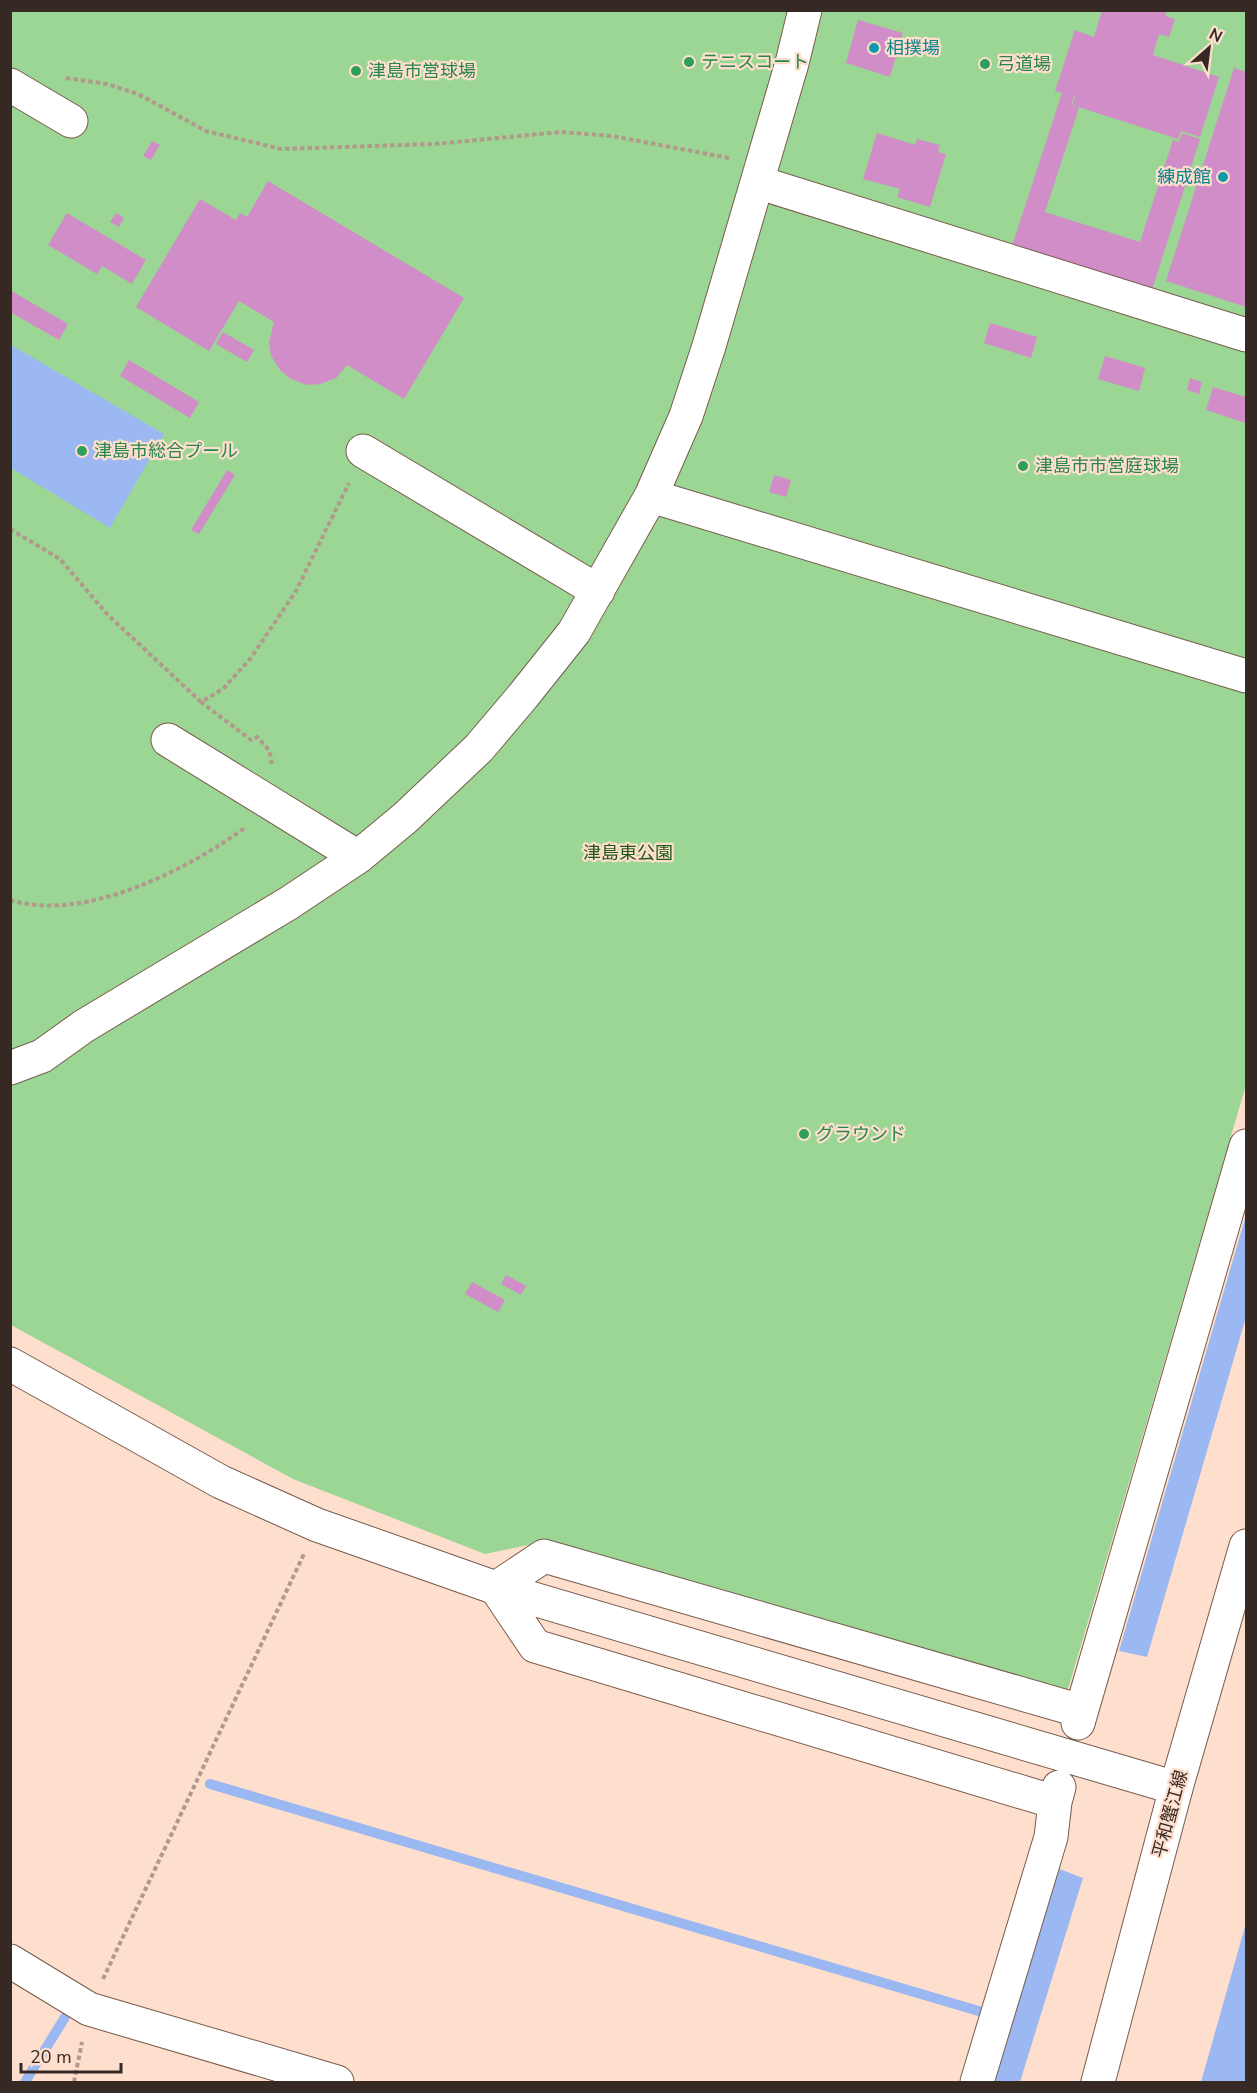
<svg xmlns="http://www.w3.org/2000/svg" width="1257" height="2093" viewBox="0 0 1257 2093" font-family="'Nunito Sans','Noto Sans JP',sans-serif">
  <rect width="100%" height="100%" fill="#fedecc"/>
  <path fill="#9bd694" d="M 10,11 L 1246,11 L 1246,1085 L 1069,1686 L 1064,1695 L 548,1541 L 485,1554 L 293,1479 L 11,1325 Z"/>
  <path fill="#9cb8f2" d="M 11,345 L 164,434 L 110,528 L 11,468 Z
    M 1246,1215 L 1246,1317 L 1147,1657 L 1119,1651 Z
    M 1057,1868 L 1083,1878 L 1020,2082 L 991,2082 Z
    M 1246,1923 L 1246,2082 L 1201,2082 Z"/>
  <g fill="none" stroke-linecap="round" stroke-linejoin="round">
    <path stroke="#9cb8f2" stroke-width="10" d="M 210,1784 L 982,2012
      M 25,2082 L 70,2009 L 65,2006"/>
  </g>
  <path fill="#d08dc8" d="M 1102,10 L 1167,10 L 1165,16 L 1175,19 L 1169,37 L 1159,34 L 1153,55 L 1219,77 L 1200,137 L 1181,131 L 1178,139 L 1072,105 L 1075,97 L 1074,96 L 1071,105 L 1079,108 L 1045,212 L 1140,242 L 1173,140 L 1179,142 L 1182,133 L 1200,139 L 1152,290 L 1012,246 L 1062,93 L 1055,91 L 1075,30 L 1094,37 Z
    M 858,20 L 903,33 L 890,77 L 846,63 Z
    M 1234,68 L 1246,72 L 1246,307 L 1166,281 Z
    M 877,133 L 915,145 L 917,139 L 940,145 L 938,152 L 946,154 L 930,207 L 897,197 L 900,189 L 863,179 Z
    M 152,141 L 160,145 L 151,160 L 143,156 Z
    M 268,181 L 464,298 L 404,399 L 347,365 L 336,378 L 320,384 L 307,385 L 291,379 L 280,370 L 271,356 L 269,342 L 274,322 L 239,301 L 209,351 L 136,307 L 200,199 L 236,220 L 240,213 L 247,217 Z
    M 67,213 L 146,260 L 132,284 L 102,266 L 97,274 L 48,245 Z
    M 116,213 L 124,218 L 119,227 L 110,222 Z
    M 10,290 L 68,324 L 59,340 L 10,312 Z
    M 990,323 L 1037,337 L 1031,358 L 984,343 Z
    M 223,332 L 254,350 L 247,362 L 216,344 Z
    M 1105,356 L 1145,368 L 1139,391 L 1098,379 Z
    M 129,360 L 199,402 L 190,418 L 120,376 Z
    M 1190,378 L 1202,382 L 1199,394 L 1187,390 Z
    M 1213,387 L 1246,397 L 1246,423 L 1206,410 Z
    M 227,470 L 235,475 L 199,534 L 191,530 Z
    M 774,475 L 791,480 L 786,497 L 769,492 Z
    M 506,1275 L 526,1286 L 521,1295 L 501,1284 Z
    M 472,1282 L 505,1300 L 498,1312 L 465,1294 Z"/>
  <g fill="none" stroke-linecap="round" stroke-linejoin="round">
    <g stroke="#785c4d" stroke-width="35">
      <path id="minor" d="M 10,85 L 71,121
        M 757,182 L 1246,335
        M 363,451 L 598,591
        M 651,496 L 1246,676
        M 168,740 L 358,857
        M 10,1068 L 42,1056 L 84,1026 L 289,903 L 358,857 L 405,818 L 479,748 L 523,696 L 574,632 L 651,496 L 686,416 L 709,346 L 792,63 L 805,10
        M 10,1364 L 221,1482 L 317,1525 L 496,1588 L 1176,1788
        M 496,1588 L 544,1556 L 1081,1711
        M 496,1588 L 535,1646 L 1055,1802
        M 1078,1723 L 1246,1146
        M 10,1961 L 89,2009 L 337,2082
        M 977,2082 L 1051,1837 L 1055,1802 L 1059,1787"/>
    </g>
    <g stroke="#785c4d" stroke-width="35">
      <path id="major" d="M 1098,2082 L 1176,1788 L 1246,1546"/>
    </g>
    <path stroke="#b1998b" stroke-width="4" stroke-dasharray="4.5 3" stroke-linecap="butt" d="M 66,78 L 107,84 L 138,94 L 206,131 L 281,149 L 435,144 L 561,132 L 612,136 L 729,158
      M 10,529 L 60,559 L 107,614 L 201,702
      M 272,764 L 269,750 L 257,737 L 251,740 L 201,702 L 223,689 L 250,659 L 267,634 L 296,591 L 349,483
      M 10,900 C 84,923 187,870 246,827
      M 103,1979 L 304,1554
      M 74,2082 L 82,2042"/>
    <use href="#minor" stroke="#fff" stroke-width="33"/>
    <use href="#major" stroke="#fff" stroke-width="33"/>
  </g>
  <g fill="#0f9aa8" stroke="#fedecc" stroke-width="2">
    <circle cx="874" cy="48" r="6"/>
    <circle cx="1223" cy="177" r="6"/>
  </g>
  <g fill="#2e9e5b" stroke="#fedecc" stroke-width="2">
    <circle cx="689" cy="62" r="6"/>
    <circle cx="985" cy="64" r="6"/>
    <circle cx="356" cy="71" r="6"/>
    <circle cx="82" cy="451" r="6"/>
    <circle cx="1023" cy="466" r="6"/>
    <circle cx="804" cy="1134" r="6"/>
  </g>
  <g text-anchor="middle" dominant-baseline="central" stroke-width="4.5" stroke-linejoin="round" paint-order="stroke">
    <g font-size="18" fill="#0d838f" stroke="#fedecc" text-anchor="start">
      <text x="886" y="48">相撲場</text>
      <text x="1211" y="177" text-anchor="end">練成館</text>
    </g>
    <g font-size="18" fill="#27864d" stroke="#fedecc" text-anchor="start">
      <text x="701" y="62">テニスコート</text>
      <text x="997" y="64">弓道場</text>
      <text x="368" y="71">津島市営球場</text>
      <text x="94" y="451">津島市総合プール</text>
      <text x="1035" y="466">津島市市営庭球場</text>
      <text x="816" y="1134">グラウンド</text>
    </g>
    <g font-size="18" fill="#1f5919" stroke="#fedecc">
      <text x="628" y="853">津島東公園</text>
    </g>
    <g font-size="18" fill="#362923" stroke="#fedecc">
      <text transform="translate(1170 1814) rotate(-75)">平和蟹江線</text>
    </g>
  </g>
  <rect width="1257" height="2093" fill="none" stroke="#362923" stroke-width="24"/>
  <g transform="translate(1209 48) rotate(28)" stroke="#fedecc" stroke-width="4.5" paint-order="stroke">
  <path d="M0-4.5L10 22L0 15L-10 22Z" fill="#362923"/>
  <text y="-9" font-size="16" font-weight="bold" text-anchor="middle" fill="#362923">N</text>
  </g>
  <path d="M21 2063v9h100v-9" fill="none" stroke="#362923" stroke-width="3"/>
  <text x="30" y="2063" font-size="18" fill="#362923" stroke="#fedecc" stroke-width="4.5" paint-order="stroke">20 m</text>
</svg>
